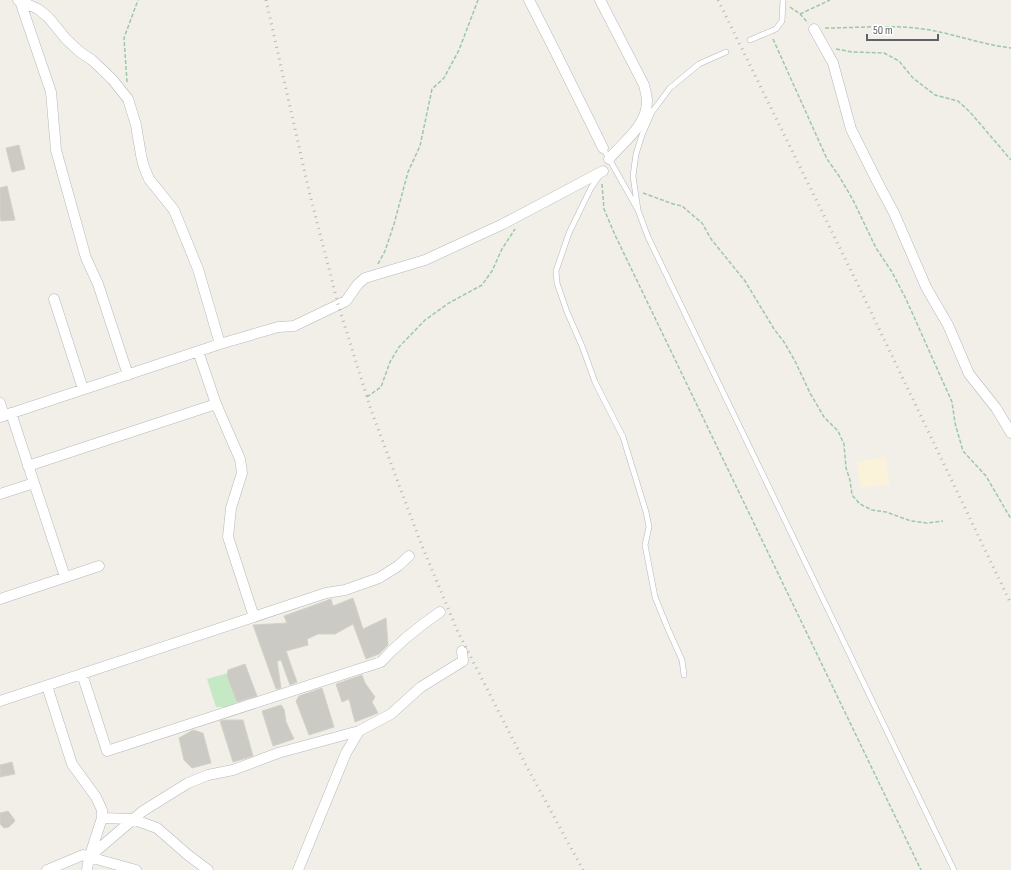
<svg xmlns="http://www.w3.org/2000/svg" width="1011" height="870" viewBox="0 0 1011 870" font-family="'Sofia Sans Condensed',sans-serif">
  <rect width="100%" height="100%" fill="#f1efe8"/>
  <path fill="#c5e8c5" d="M 228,673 L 237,702 L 230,707 L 216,707 L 207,679 Z"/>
  <path fill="#fbf3d9" d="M 885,457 L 890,484 L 861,488 L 857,462 Z"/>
  <path fill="#cccac5" stroke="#d6d1c6" d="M 19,145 L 25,169 L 12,172 L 6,148 Z
    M 7,186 L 15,220 L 1,221 L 0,215 L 0,188 Z
    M 353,598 L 363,629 L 386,618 L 388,645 L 379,654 L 366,659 L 353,624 L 335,634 L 318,634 L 307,639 L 308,645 L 286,651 L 297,682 L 290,685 L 281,660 L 277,661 L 281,688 L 276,689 L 253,625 L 287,623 L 284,616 L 331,599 L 333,606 Z
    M 245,664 L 257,696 L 237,702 L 227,676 L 228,670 Z
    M 362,675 L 365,683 L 375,697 L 372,702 L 378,713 L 355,722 L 349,699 L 342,702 L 336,684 Z
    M 322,688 L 334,727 L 309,735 L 296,701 L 299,696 Z
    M 281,705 L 284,709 L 286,722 L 294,739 L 273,746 L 262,711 Z
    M 224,720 L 243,720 L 253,756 L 233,762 L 220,721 Z
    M 193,730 L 203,733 L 211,763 L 192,768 L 184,760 L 179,738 Z
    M 12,762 L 15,774 L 0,777 L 0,765 Z
    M 8,811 L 14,819 L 15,821 L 9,827 L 4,828 L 0,824 L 0,813 Z"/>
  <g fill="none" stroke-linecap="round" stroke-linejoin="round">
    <g stroke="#b5b8bc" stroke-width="6">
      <path id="lane" d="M 750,40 L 776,29 L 782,21 L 783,0
        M 603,148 L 638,210 L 633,176 L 636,154 L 642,135 L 652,112 L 670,88 L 699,64 L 726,52
        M 600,175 L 591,188 L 569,233 L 556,271 L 557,283 L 567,312 L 582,346 L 595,382 L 623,437 L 646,512 L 649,527 L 645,545 L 655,597 L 668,629 L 682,660 L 684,675
        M 638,210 L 648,237 L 954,870"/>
    </g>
    <g stroke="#b5b8bc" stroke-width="11">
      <path id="street" d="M 18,0 L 38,9 L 48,17 L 66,39 L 80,52 L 92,60 L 112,79 L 128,99 L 136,125 L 141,155 L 144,167 L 149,179 L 174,210 L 198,269 L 220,344
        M 529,0 L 554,49 L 603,148
        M 600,0 L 644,85 C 645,90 647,96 647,101 C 647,126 624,141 609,159
        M 20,1 L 51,92 L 56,150 L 86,258 L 98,284 L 128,375
        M 814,29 L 833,63 L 851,129 L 878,183 L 894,213 L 926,287 L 948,325 L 969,374 L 996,408 L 1011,433
        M 54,299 L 83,389
        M 198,351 L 216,404 L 240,459 L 242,473 L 231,508 L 228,537 L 254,617
        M 0,403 L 4,416
        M 11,413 L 65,577
        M 0,417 L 220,344 L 278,327 L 294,326 L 346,301 L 358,284 L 365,278 L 425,260 L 503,224 L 603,171
        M 28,466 L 216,404
        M 0,494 L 34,483
        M 0,599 L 99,566
        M 82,674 L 107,751 L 381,662 C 399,642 418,627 440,612
        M 47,686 L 72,764 L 96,797 L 102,810 L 102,818 L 90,855
        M 0,701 L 326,593 L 345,590 L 379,578 L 398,566 L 409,556
        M 102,818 L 132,819 L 157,828 L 188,855 L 208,870
        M 89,857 L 143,811 L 188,783 L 208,775 L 233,770 L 278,753 L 359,731 L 391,714 L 421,687 L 463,661 L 462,651
        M 89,857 L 136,870
        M 47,870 L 83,855 L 89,857 L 87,870
        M 298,870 L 346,753 L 359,731"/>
    </g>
    <path stroke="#9cc7a9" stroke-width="1.5" stroke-dasharray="4 2" stroke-linecap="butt" d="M 790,7 L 800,14 L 808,23
      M 800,14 L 830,0
      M 825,28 C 855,28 885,25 915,28 C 947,31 978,44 1011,48
      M 773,39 L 827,159 L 839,176 L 853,200 L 876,248 L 892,272 L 906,299 L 952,402 L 955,423 L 963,451 L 986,476 L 1011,519
      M 836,49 L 852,52 L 884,53 L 899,61 L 913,78 L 935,95 L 958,101 L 970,112 L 1011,160
      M 127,82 L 124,38 L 138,0
      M 602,184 L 604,209 L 615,235 L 921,870
      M 643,193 L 673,204 L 682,206 L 696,218 L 702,223 L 711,239 L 745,281 L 774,329 L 784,342 L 795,361 L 810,393 L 824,417 L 838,431 L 844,444 L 846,468 L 850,480 L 852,495 L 860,504 L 872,510 L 886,512 L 911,521 L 927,523 L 943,521
      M 378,264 L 385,251 L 394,224 L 408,172 L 420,146 L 432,89 L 444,78 L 459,50 L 478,0
      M 367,397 L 381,387 L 390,362 L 399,347 L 425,320 L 449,303 L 482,285 L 492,271 L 502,249 L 515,229"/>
    <use href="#lane" stroke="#fff" stroke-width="5"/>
    <use href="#street" stroke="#fff" stroke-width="10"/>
    <path stroke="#b6b7b8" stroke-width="3" stroke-dasharray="1 5" stroke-linecap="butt" d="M 266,0 L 309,191 L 338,304 L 371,410 L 420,541 L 457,630 L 527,767 L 583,870
      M 718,0 L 859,287 L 1011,604"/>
  </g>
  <path d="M867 34v6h71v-6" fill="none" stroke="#5f6368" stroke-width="2"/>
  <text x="873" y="34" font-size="12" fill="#5f6368" stroke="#ffffff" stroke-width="3" paint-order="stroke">50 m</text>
</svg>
